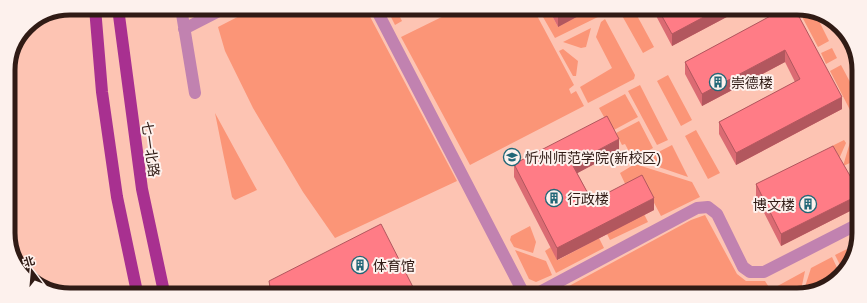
<svg xmlns="http://www.w3.org/2000/svg" width="867" height="303" viewBox="0 0 867 303" font-family="'Golos Text','Noto Sans SC',sans-serif">
  <rect width="100%" height="100%" fill="#fdc4b3"/>
  <path fill="#fb9577" d="M 253,9 L 366,9 L 457,181 L 335,238 L 303,192 L 253,108 L 225,51 L 218,27 Z
    M 387,9 L 396,9 L 402,21 L 395,25 Z
    M 456,10 L 534,10 L 574,85 L 569,89 L 571,94 L 576,91 L 584,106 L 470,165 L 401,37 Z
    M 539,10 L 549,10 L 558,27 L 581,14 L 580,10 L 600,10 L 602,15 L 555,38 Z
    M 624,10 L 634,10 L 654,47 L 643,53 L 620,12 Z
    M 799,11 L 814,11 L 829,41 L 818,47 Z
    M 605,19 L 635,75 L 634,79 L 588,103 L 580,87 L 612,68 L 596,37 L 601,22 Z
    M 591,28 L 586,47 L 581,48 L 563,42 Z
    M 832,48 L 837,58 L 826,64 L 821,53 Z
    M 563,49 L 578,61 L 576,76 L 573,76 L 559,51 Z
    M 841,65 L 858,97 L 858,106 L 850,110 L 830,71 Z
    M 668,75 L 692,120 L 681,126 L 657,81 Z
    M 640,85 L 668,140 L 657,145 L 628,91 Z
    M 625,94 L 638,117 L 612,131 L 599,108 Z
    M 215,113 L 257,190 L 235,200 L 232,197 Z
    M 639,121 L 653,148 L 633,159 L 625,144 L 622,145 L 616,133 Z
    M 696,130 L 720,173 L 708,179 L 685,136 Z
    M 851,139 L 857,151 L 857,160 L 843,166 Z
    M 844,140 L 846,143 L 839,159 L 832,146 Z
    M 672,145 L 688,177 L 641,161 Z
    M 635,164 L 692,182 L 700,197 L 661,216 L 643,182 L 628,190 L 620,173 Z
    M 644,214 L 648,222 L 610,240 L 607,234 Z
    M 705,215 L 737,274 L 746,281 L 765,281 L 774,295 L 573,294 L 569,286 L 691,220 Z
    M 530,226 L 536,242 L 533,253 L 514,247 L 510,240 L 511,236 Z
    M 599,238 L 604,248 L 556,273 L 545,251 L 551,247 L 558,260 Z
    M 855,245 L 856,253 L 843,271 L 835,255 Z
    M 515,250 L 546,261 L 552,275 L 536,282 L 529,279 Z
    M 832,257 L 840,274 L 803,293 L 811,268 Z
    M 805,271 L 800,295 L 776,295 L 772,289 Z"/>
  <g fill="none" stroke-linecap="round" stroke-linejoin="round">
    <path stroke="#c182b0" stroke-width="12" d="M 181,8 L 195,93
      M 376,9 L 524,294
      M 184,29 L 223,9
      M 536,294 L 697,208 L 708,207 L 717,214 L 743,267 L 750,272 L 764,272 L 856,225"/>
    <path stroke="#a83090" stroke-width="12" d="M 95,8 L 102,92 L 117,197 L 137,292
      M 118,8 L 142,189 L 164,292"/>
  </g>
  <path fill="#db6b73" d="M 549,10 L 582,10 L 582,14 L 558,27 Z
    M 654,10 L 738,11 L 672,46 L 654,12 Z
    M 769,11 L 796,11 L 842,109 L 736,165 L 719,134 L 719,122 L 795,82 L 785,62 L 702,106 L 685,74 L 685,62 L 771,16 Z
    M 619,151 L 577,173 L 592,201 L 654,210 L 557,260 L 514,177 L 514,164 Z
    M 756,184 L 857,188 L 856,208 L 781,246 L 756,197 Z
    M 269,281 L 416,293 L 269,293 Z"/>
  <path fill="#b2575e" d="M 571,10 L 582,10 L 582,14 L 558,27 L 558,17 Z
    M 715,11 L 738,11 L 672,46 L 672,34 Z
    M 785,50 L 785,62 L 702,106 L 702,94 Z
    M 842,97 L 842,109 L 736,165 L 736,153 Z
    M 619,139 L 619,151 L 572,176 L 572,164 Z
    M 857,196 L 856,208 L 781,246 L 781,234 Z
    M 654,198 L 654,210 L 557,260 L 557,248 Z"/>
  <path fill="#ff7c86" stroke="#b2575e" d="M 554,10 L 571,10 L 558,17 Z
    M 659,11 L 715,11 L 672,34 Z
    M 775,11 L 796,11 L 842,97 L 736,153 L 719,122 L 800,79 L 785,50 L 702,94 L 685,62 L 776,13 Z
    M 607,116 L 619,139 L 572,164 L 592,201 L 642,175 L 654,198 L 557,248 L 514,164 Z
    M 833,146 L 857,188 L 857,196 L 781,234 L 756,184 Z
    M 381,224 L 416,293 L 271,293 L 269,281 Z"/>
  <defs>
    <g id="building-ring" transform="scale(0.9)"><circle r="9.5" fill="#fdf1ed" stroke="#226777" stroke-width="1.5"/><path d="M-4-6H4V6H1V3H-1V6H-4ZM-2.5-4.3h1.7v1.8h-1.7ZM.8-4.3h1.7v1.8H.8ZM-2.5-1h1.7V.8h-1.7ZM.8-1h1.7V.8H.8Z" fill="#226777"/></g>
    <g id="university-ring" transform="scale(0.9)"><circle r="9.5" fill="#fdf1ed" stroke="#226777" stroke-width="1.5"/><path d="M0-5L7-2L0 1L-7-2ZM-4 1L0 2.5L4 1V4Q0 6-4 4Z" fill="#226777"/></g>
  </defs>
  <g fill-rule="evenodd">
    <use href="#building-ring" x="718" y="82"/>
    <use href="#university-ring" x="512" y="157"/>
    <use href="#building-ring" x="554" y="198"/>
    <use href="#building-ring" x="808" y="204"/>
    <use href="#building-ring" x="360" y="265"/>
  </g>
  <g text-anchor="middle" dominant-baseline="central" stroke-width="4" stroke-linejoin="round" paint-order="stroke">
    <g font-size="14" fill="#301b15" stroke="#fdf1ed" text-anchor="start">
      <text x="731" y="82">崇德楼</text>
      <text x="525" y="157">忻州师范学院(新校区)</text>
      <text x="567" y="198">行政楼</text>
      <text x="795" y="204" text-anchor="end">博文楼</text>
      <text x="373" y="265">体育馆</text>
    </g>
    <g font-size="14" fill="#301b15" stroke="#fdf1ed">
      <text transform="translate(151 149) rotate(82)">七一北路</text>
    </g>
  </g>
  <path d="M0 0H867V303H0ZM70 15H797A55 55 0 0 1 852 70V233A55 55 0 0 1 797 288H70A55 55 0 0 1 15 233V70A55 55 0 0 1 70 15Z" fill="#fdf1ed" fill-rule="evenodd"/>
  <path fill="none" stroke="#301b15" stroke-width="5" d="M70 15H797A55 55 0 0 1 852 70V233A55 55 0 0 1 797 288H70A55 55 0 0 1 15 233V70A55 55 0 0 1 70 15Z"/>
  <g transform="translate(32 271) rotate(344)" stroke="#fdf1ed" stroke-width="3" paint-order="stroke">
  <path d="M0-3L7 15L0 10L-7 15Z" fill="#301b15"/>
  <text y="-6" font-size="11" font-weight="bold" text-anchor="middle" fill="#301b15">北</text>
  </g>
</svg>
